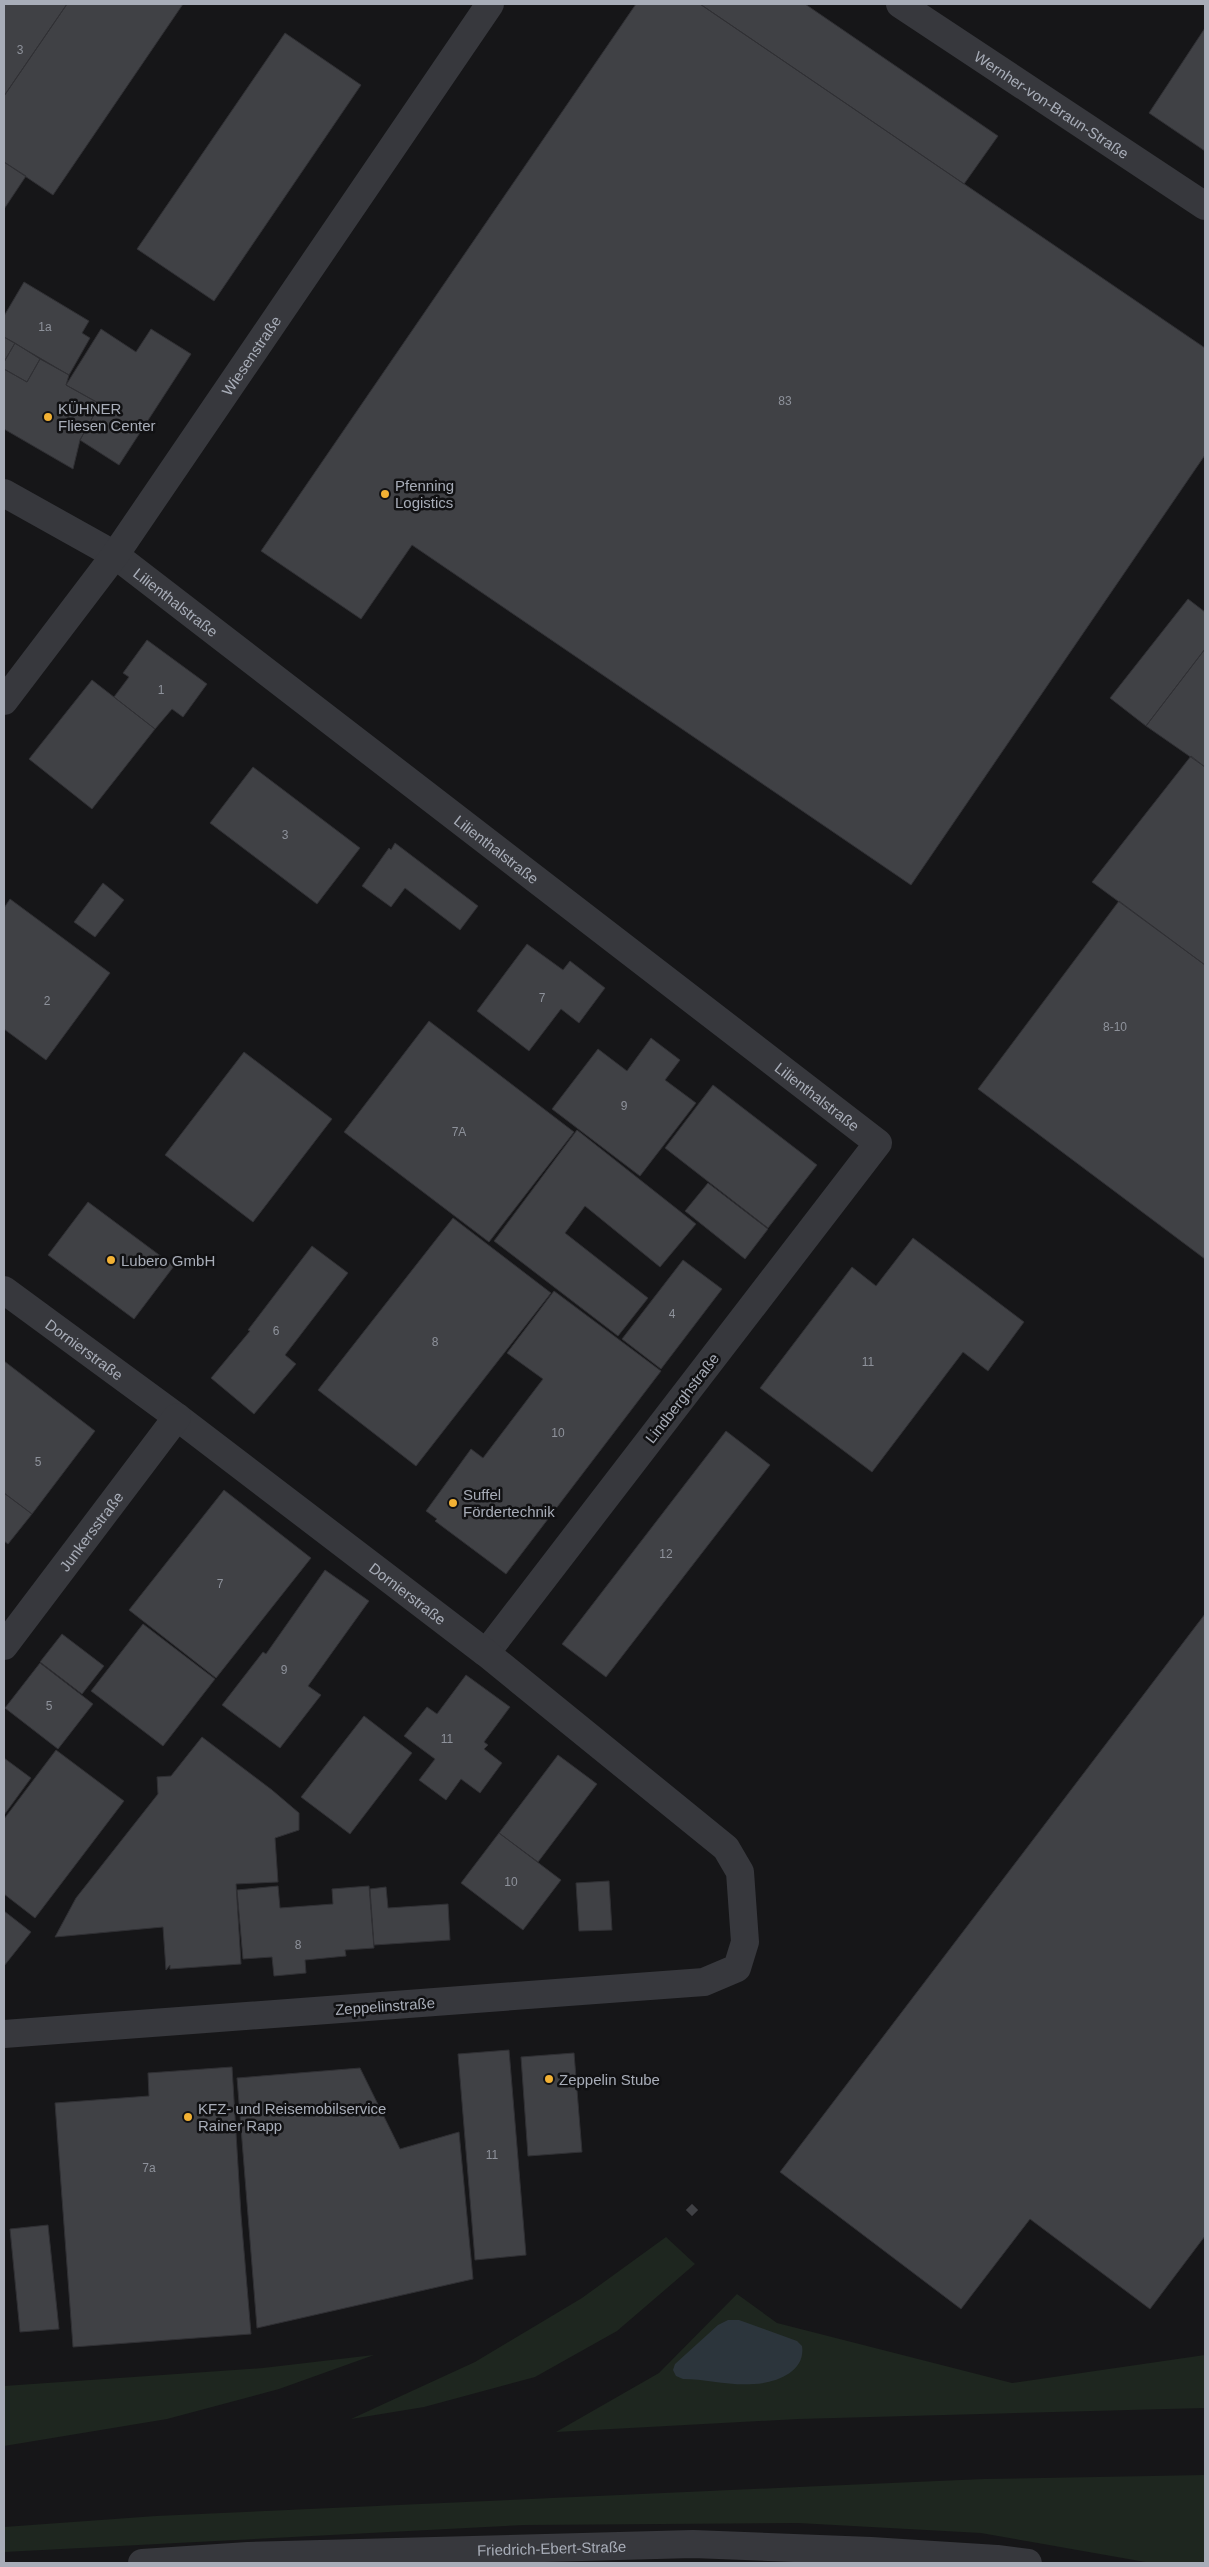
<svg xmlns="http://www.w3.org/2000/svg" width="1209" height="2567" viewBox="0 0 1209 2567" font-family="Helvetica,sans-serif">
  <rect width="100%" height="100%" fill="#161618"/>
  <path fill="#1e261f" d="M 666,2237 L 695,2264 L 617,2331 L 535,2377 L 424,2407 L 351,2419 L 475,2362 L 582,2298 Z
    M 737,2294 L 777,2323 L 1012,2383 L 1205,2355 L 1205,2408 L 798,2419 L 556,2432 L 659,2373 Z
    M 374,2355 L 279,2389 L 167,2419 L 4,2446 L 4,2386 L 263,2368 Z
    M 1205,2475 L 1205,2563 L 1151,2563 L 981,2533 L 798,2523 L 524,2525 L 4,2552 L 4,2527 L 156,2516 L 799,2487 L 984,2479 Z"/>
  <path fill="#2c353c" d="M 728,2320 L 739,2320 L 797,2341 L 802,2346 C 806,2372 776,2383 754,2384 C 730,2386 706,2379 683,2379 L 676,2376 L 673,2370 L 675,2364 L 718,2325 Z"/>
  <path fill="#404145" stroke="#303034" d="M 4,4 L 67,4 L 4,96 Z
    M 67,4 L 183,4 L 53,195 L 4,162 L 4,96 Z
    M 636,4 L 700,4 L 1205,348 L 1205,455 L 911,885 L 412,545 L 361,619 L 261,551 Z
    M 700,4 L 805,4 L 998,136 L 964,184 Z
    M 1205,28 L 1205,151 L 1149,113 Z
    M 285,33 L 361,85 L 214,301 L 137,249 Z
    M 4,162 L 26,176 L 4,209 Z
    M 24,282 L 89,321 L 82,333 L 90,338 L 69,375 L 4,337 L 4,316 Z
    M 101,329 L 136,352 L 151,329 L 191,354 L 119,465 L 80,440 L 100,404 L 66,385 Z
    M 4,337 L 15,343 L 4,362 Z
    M 15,343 L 40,359 L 27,382 L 4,369 L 4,362 Z
    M 40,359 L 69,375 L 66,385 L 100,404 L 80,440 L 73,469 L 4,429 L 4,369 L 27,382 Z
    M 1188,599 L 1205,612 L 1205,649 L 1146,726 L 1110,698 Z
    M 147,640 L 207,684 L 183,717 L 172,709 L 155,729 L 114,697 L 129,677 L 123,673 Z
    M 1205,649 L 1205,767 L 1146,726 Z
    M 92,680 L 155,729 L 92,809 L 29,759 Z
    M 1191,756 L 1205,767 L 1205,965 L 1092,882 Z
    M 253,767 L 360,848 L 317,904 L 210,823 Z
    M 395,843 L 478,906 L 460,930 L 405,888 L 391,907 L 362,886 L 389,848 L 391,850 Z
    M 103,883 L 124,900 L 95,937 L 74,922 Z
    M 10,899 L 110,973 L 46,1060 L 4,1029 L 4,908 Z
    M 1119,901 L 1205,965 L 1205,1259 L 978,1089 Z
    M 527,944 L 563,970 L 570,961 L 605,988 L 579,1023 L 561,1009 L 529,1051 L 477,1011 Z
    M 429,1021 L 574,1132 L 489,1242 L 344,1132 Z
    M 651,1038 L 680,1060 L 665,1080 L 696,1103 L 640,1176 L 552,1109 L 598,1049 L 627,1071 Z
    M 244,1052 L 332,1119 L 253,1222 L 165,1155 Z
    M 713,1085 L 817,1165 L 768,1228 L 665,1148 Z
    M 577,1130 L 696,1224 L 660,1267 L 585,1206 L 565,1233 L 648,1298 L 618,1336 L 494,1241 Z
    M 708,1183 L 768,1229 L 745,1259 L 685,1211 Z
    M 88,1202 L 174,1266 L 134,1319 L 48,1255 Z
    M 453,1218 L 551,1293 L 416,1466 L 318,1390 Z
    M 913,1238 L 1024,1322 L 988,1371 L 963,1352 L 872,1472 L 760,1388 L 852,1267 L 876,1286 Z
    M 312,1246 L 348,1273 L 285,1355 L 296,1364 L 254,1414 L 211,1378 L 250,1331 L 248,1330 Z
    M 683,1260 L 722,1289 L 661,1369 L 622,1339 Z
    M 554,1291 L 661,1371 L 506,1574 L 435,1521 L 437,1519 L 426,1511 L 471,1449 L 483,1458 L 543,1379 L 507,1353 Z
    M 4,1361 L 95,1431 L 32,1514 L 4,1493 Z
    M 726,1431 L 770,1465 L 606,1677 L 562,1644 Z
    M 224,1490 L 311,1558 L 216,1678 L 129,1610 Z
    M 4,1493 L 32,1514 L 8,1544 L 4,1541 Z
    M 325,1570 L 369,1601 L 308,1686 L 321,1695 L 280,1748 L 222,1705 L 263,1652 L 266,1654 Z
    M 1205,1614 L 1205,2236 L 1150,2309 L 1030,2219 L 961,2309 L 780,2172 Z
    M 143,1624 L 215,1679 L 163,1746 L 91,1691 Z
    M 62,1634 L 104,1666 L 82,1694 L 40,1662 Z
    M 40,1663 L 93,1704 L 58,1749 L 5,1708 Z
    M 466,1675 L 510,1707 L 484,1742 L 488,1745 L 484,1749 L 502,1763 L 480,1793 L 461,1779 L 446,1800 L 419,1780 L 435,1759 L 404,1736 L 427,1707 L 437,1714 Z
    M 364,1716 L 412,1753 L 350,1834 L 301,1797 Z
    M 202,1737 L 272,1790 L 299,1813 L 299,1830 L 275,1838 L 278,1882 L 236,1884 L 241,1964 L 170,1969 L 170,1965 L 166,1970 L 163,1927 L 55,1937 L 76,1898 L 158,1794 L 157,1777 L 171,1776 Z
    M 56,1750 L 124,1801 L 35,1918 L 4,1894 L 4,1819 Z
    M 558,1755 L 597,1784 L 538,1862 L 499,1833 Z
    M 4,1758 L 31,1778 L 4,1815 Z
    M 499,1833 L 561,1880 L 523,1930 L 461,1883 Z
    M 609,1881 L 612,1930 L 579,1931 L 576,1883 Z
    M 278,1886 L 280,1908 L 333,1904 L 332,1889 L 369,1886 L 374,1948 L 345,1950 L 346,1956 L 305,1960 L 306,1973 L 274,1976 L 272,1957 L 243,1959 L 237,1890 Z
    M 386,1887 L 388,1908 L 448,1904 L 450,1940 L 374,1945 L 370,1889 Z
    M 4,1911 L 31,1932 L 4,1966 Z
    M 509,2050 L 526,2255 L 475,2260 L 458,2054 Z
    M 574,2053 L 582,2152 L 528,2156 L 521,2057 Z
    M 232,2067 L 241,2215 L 251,2334 L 73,2347 L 55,2103 L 149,2096 L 148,2073 Z
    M 360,2068 L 400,2149 L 459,2132 L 473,2279 L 257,2328 L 237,2078 Z
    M 692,2204 L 698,2210 L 692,2216 L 686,2210 Z
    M 48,2225 L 59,2329 L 20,2332 L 10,2229 Z"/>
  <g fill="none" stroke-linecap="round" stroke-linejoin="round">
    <g stroke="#37383d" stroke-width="28">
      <path id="s1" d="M 900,4 L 1205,206"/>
      <path id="s2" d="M 4,493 L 115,555 L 878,1143 L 486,1653"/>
      <path id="s3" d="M 4,701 L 115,555 L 490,4"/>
      <path id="s4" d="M 4,1290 L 177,1417 L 486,1653 L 726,1848 L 740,1872 L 745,1942 L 737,1968 L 704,1982 L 4,2034"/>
      <path id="s5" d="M 4,1646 L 177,1417"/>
    </g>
    <path stroke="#37383d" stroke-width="28" id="s6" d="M 142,2563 L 248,2556 L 693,2544 L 871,2551 L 997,2559 L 1028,2563"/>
  </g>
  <g fill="#f2b134" stroke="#111113" stroke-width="2">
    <circle cx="48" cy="417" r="5"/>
    <circle cx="385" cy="494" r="5"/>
    <circle cx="111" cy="1260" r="5"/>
    <circle cx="453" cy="1503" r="5"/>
    <circle cx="549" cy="2079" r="5"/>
    <circle cx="188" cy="2117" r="5"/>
  </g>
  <g text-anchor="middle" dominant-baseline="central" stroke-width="5" stroke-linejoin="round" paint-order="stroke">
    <g font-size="12" fill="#8e929b">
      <text x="20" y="50">3</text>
      <text x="45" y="327">1a</text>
      <text x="785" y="401">83</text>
      <text x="161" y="690">1</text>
      <text x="285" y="835">3</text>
      <text x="542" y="998">7</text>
      <text x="47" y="1001">2</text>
      <text x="1115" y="1027">8-10</text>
      <text x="624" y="1106">9</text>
      <text x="459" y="1132">7A</text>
      <text x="672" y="1314">4</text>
      <text x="276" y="1331">6</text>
      <text x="435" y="1342">8</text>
      <text x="868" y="1362">11</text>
      <text x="558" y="1433">10</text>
      <text x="38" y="1462">5</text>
      <text x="666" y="1554">12</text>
      <text x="220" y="1584">7</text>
      <text x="284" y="1670">9</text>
      <text x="49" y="1706">5</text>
      <text x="447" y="1739">11</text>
      <text x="511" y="1882">10</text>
      <text x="298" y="1945">8</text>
      <text x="492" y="2155">11</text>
      <text x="149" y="2168">7a</text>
    </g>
    <g font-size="15" fill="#a8adb8" stroke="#111113">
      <text stroke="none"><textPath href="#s1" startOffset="182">Wernher-von-Braun-Straße</textPath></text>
      <text stroke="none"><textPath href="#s3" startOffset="425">Wiesenstraße</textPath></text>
      <text stroke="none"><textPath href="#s2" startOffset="204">Lilienthalstraße</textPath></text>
      <text stroke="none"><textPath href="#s2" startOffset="609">Lilienthalstraße</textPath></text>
      <text stroke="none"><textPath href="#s2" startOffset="1014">Lilienthalstraße</textPath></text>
      <text stroke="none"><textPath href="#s4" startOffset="100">Dornierstraße</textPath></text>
      <text transform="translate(682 1398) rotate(-52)">Lindberghstraße</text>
      <text stroke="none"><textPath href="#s5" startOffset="144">Junkersstraße</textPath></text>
      <text stroke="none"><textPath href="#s4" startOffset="505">Dornierstraße</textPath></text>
      <text transform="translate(385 2006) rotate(-4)">Zeppelinstraße</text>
      <text stroke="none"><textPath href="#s6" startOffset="410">Friedrich-Ebert-Straße</textPath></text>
    </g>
    <g font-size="15" fill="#a8adb8" stroke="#111113" text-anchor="start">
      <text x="58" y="408">KÜHNER<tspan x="58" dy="17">Fliesen Center</tspan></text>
      <text x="395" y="485">Pfenning<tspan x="395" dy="17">Logistics</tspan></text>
      <text x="121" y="1260">Lubero GmbH</text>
      <text x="463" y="1494">Suffel<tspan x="463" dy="17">Fördertechnik</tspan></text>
      <text x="559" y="2079">Zeppelin Stube</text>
      <text x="198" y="2108">KFZ- und Reisemobilservice<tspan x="198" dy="17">Rainer Rapp</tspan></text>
    </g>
  </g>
  <rect width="1209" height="2567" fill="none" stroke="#a8adb8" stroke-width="10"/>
</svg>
